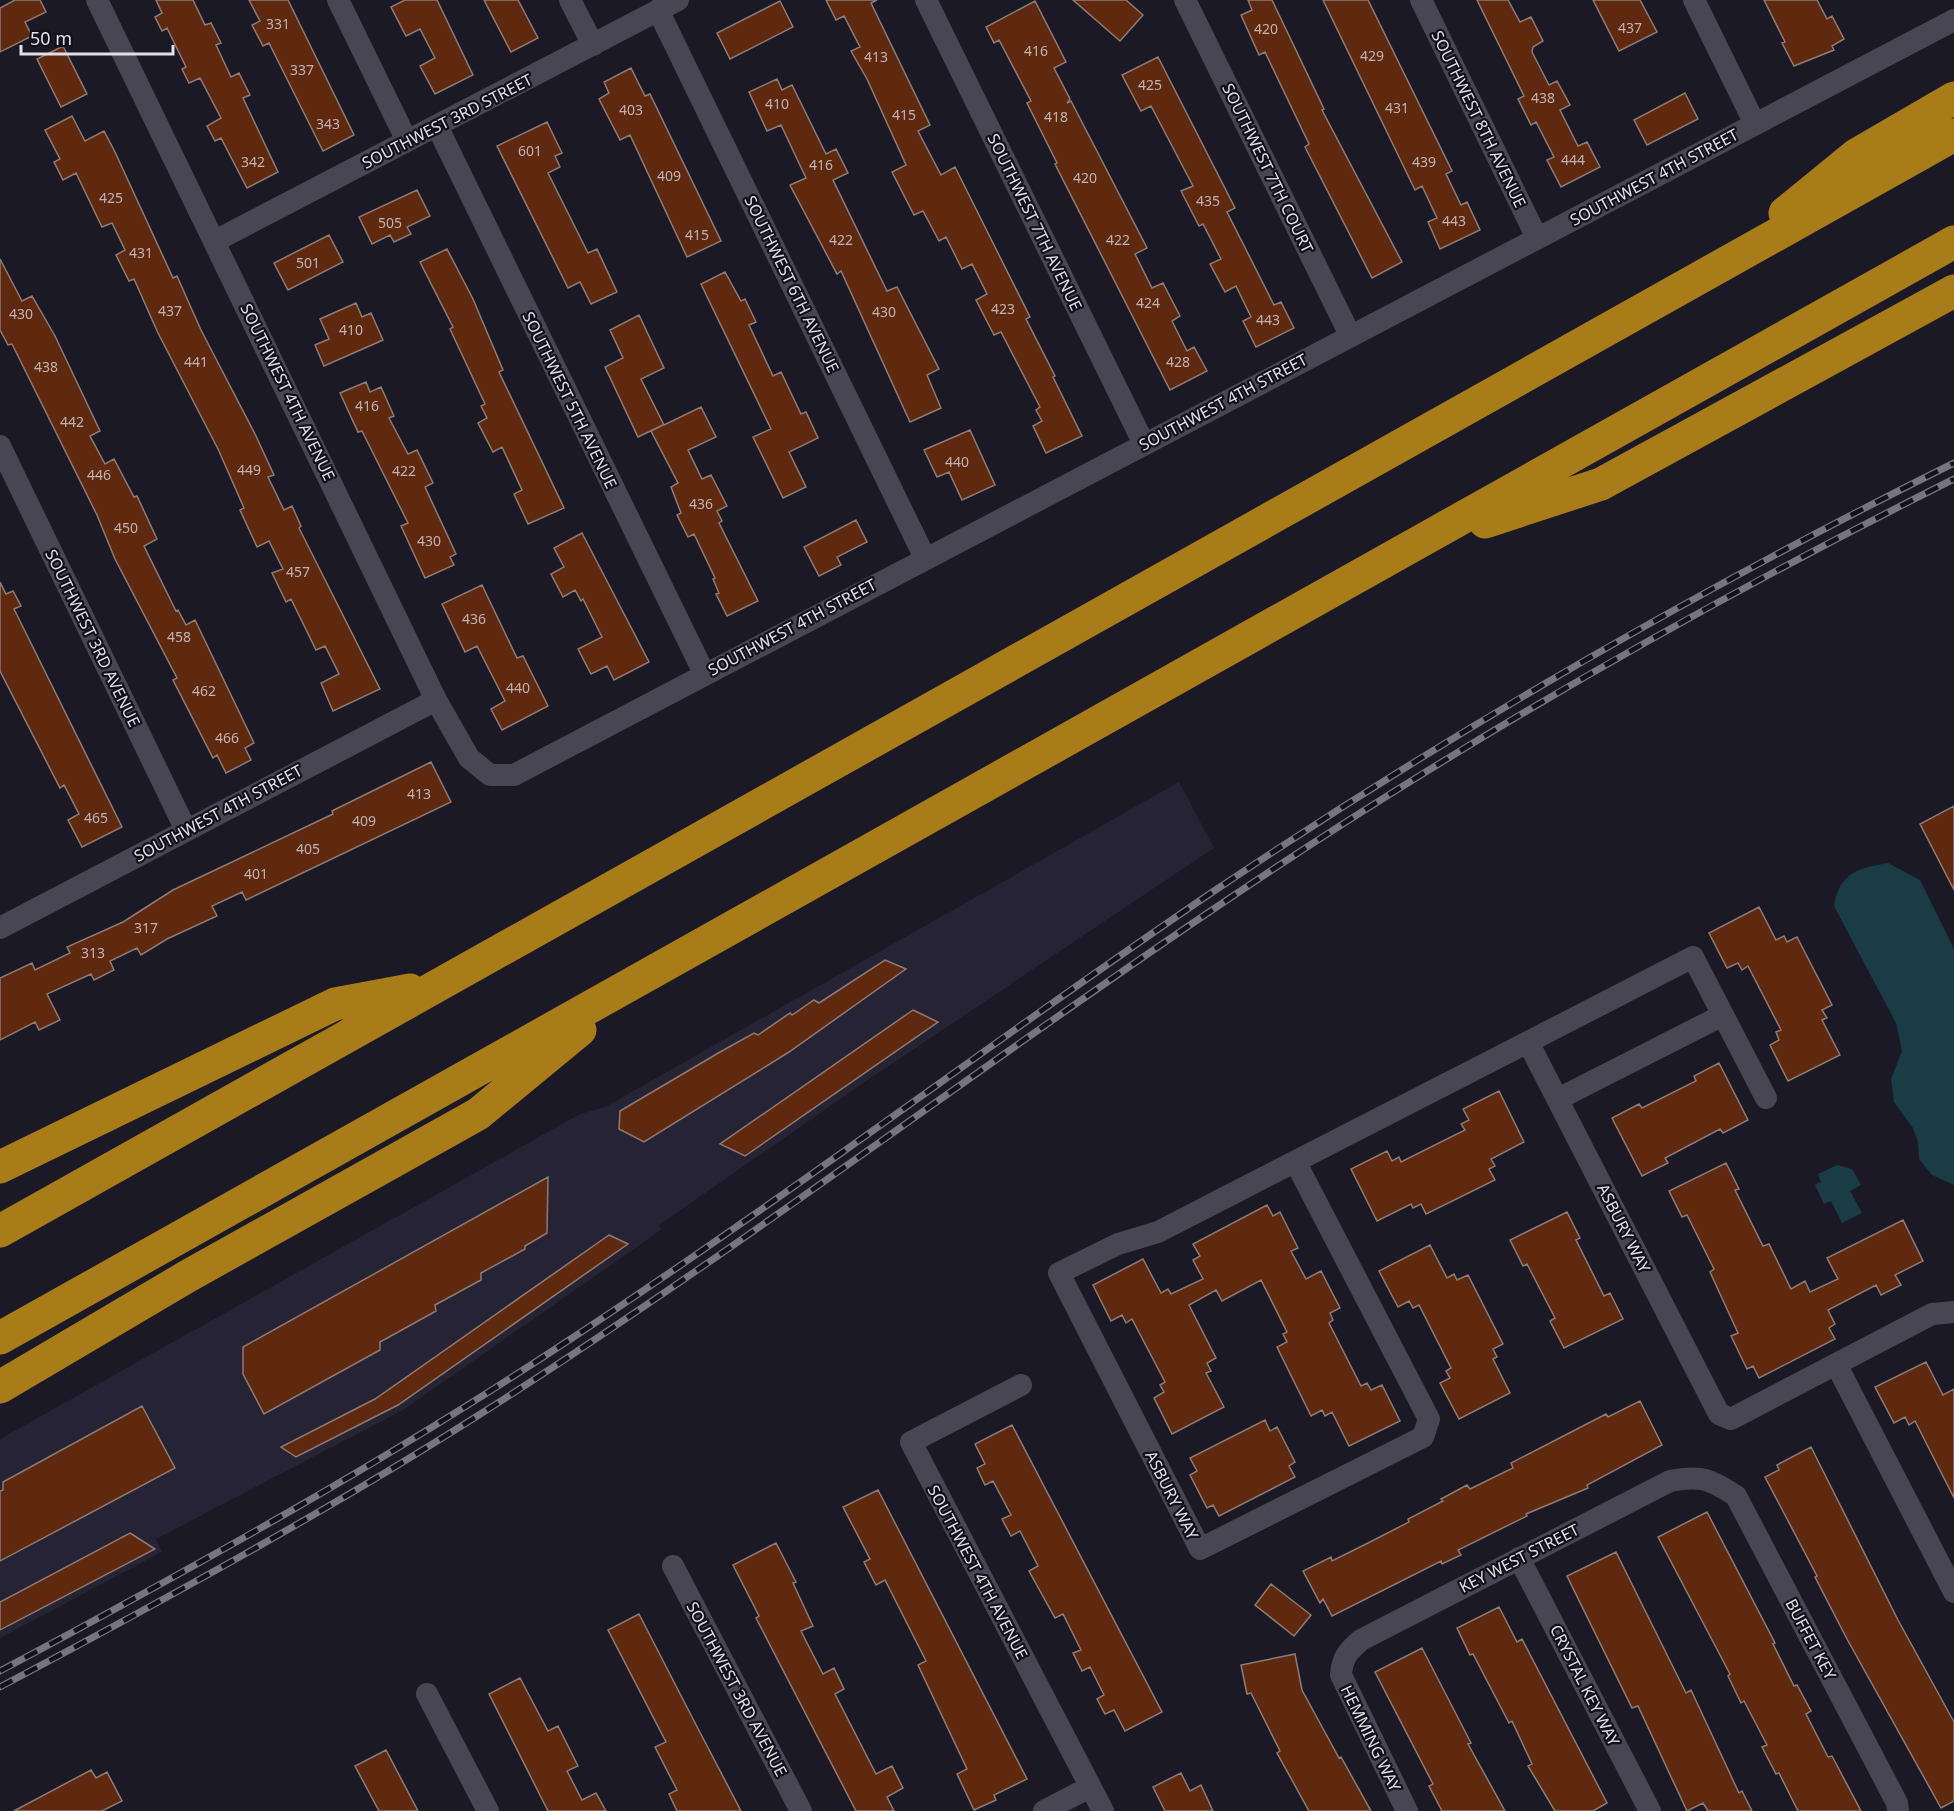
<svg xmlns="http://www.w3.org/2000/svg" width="1954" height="1811" viewBox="0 0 1954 1811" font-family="'Noto Sans',sans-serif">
  <rect width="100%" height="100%" fill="#1b1926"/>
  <path fill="#262335" d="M 1179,782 L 1214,848 L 869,1079 L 659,1225 L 661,1230 L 403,1410 L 156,1539 L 162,1552 L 0,1638 L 0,1439 L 580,1114 L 605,1107 Z"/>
  <path fill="#1a3c45" d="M 1888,863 L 1920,880 L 1954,949 L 1954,1185 L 1932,1175 L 1919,1159 L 1918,1142 L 1913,1128 L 1894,1102 L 1891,1079 L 1902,1051 L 1896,1023 L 1834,906 C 1839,873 1858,868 1888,863 Z
    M 1837,1165 L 1852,1169 L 1861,1185 L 1850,1191 L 1862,1213 L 1842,1223 L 1831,1201 L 1824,1204 L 1815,1185 L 1821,1182 L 1818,1174 Z"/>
  <path fill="#5f2910" stroke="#8d7b74" stroke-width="1.5" d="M 15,0 L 40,0 L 46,12 L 25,22 L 32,36 L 0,52 L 0,8 Z
    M 156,0 L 193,0 L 205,25 L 211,23 L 221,43 L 216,45 L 231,77 L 239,73 L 250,95 L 243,98 L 278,172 L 247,188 L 221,138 L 215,141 L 207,126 L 221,118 L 200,78 L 189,83 L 182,69 L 186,67 L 167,28 L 162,31 L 155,17 L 162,13 Z
    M 249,0 L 288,0 L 354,135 L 323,151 L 269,43 L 263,46 L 252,25 L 260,21 Z
    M 405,0 L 437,0 L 473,75 L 435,94 L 420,66 L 435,58 L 420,29 L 406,36 L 391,7 Z
    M 484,0 L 518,0 L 538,38 L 511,52 Z
    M 826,0 L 877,0 L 871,3 L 930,125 L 918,131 L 941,175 L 955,167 L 1030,317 L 1026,319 L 1055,376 L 1053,377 L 1082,436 L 1046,453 L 1033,426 L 1042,421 L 1036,410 L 1040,407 L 1001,332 L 994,335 L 976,300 L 987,294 L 972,264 L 962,269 L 946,237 L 939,241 L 923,211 L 914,215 L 892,172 L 906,165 L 867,79 L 851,51 L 860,47 L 844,16 L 836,20 Z
    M 1073,0 L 1126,0 L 1143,15 L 1120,41 Z
    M 1248,0 L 1272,0 L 1324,109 L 1322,110 L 1402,262 L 1372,278 L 1305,147 L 1309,144 L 1265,52 L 1259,55 L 1241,15 L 1252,10 Z
    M 1323,0 L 1368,0 L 1452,171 L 1446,174 L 1461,205 L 1467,202 L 1480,230 L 1440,249 L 1428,222 L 1437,218 L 1422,186 L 1415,190 Z
    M 1477,0 L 1508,0 L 1520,22 L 1531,17 L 1543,41 L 1533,47 L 1532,52 L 1549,85 L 1557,81 L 1570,105 L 1560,110 L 1578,146 L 1587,142 L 1600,167 L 1561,187 L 1547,160 L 1554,157 L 1536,122 L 1531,125 L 1518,99 L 1524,96 Z
    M 1593,0 L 1640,0 L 1657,32 L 1619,51 Z
    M 1764,0 L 1817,0 L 1827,19 L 1832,16 L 1844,39 L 1832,46 L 1834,50 L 1794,66 L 1782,43 L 1785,42 Z
    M 780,1 L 793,27 L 730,59 L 717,33 Z
    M 1035,1 L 1066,62 L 1054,68 L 1070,99 L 1067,103 L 1071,101 L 1147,248 L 1135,254 L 1152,288 L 1163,283 L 1180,316 L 1172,321 L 1187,351 L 1194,347 L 1207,371 L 1170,390 L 1055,164 L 1057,163 L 1027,103 L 1031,101 L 999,40 L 994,43 L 986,27 Z
    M 63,46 L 87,94 L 61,107 L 37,59 Z
    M 1158,57 L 1235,208 L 1227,212 L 1274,305 L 1281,302 L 1294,328 L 1256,347 L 1243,321 L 1251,317 L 1236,286 L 1225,292 L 1210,264 L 1221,259 L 1203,224 L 1199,226 L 1181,191 L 1193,186 L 1151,106 L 1141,111 L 1122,75 Z
    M 631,68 L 645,96 L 650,94 L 721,241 L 687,257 L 630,135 L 620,140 L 599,99 L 609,93 L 604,82 Z
    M 777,79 L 782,90 L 792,85 L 826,154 L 836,149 L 848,173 L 833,180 L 887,291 L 897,287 L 939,369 L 927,375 L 941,408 L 910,422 L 841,271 L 837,274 L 790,185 L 806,178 L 781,125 L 767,131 L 749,92 Z
    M 1685,93 L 1698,119 L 1647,145 L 1634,120 Z
    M 72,116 L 85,141 L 104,131 L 115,152 L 173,278 L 177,276 L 201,330 L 256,436 L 274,475 L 268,477 L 284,510 L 292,506 L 301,526 L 299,528 L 380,689 L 333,711 L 321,683 L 339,674 L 325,646 L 316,650 L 291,599 L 286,602 L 272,573 L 283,569 L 269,541 L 257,547 L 240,510 L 244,508 L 218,449 L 158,333 L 134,279 L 129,281 L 116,255 L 125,250 L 112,223 L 102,227 L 76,173 L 63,180 L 54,162 L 60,159 L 45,130 Z
    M 547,122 L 562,153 L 555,156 L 560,167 L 548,173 L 588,253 L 597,249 L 617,292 L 591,304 L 580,282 L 568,288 L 497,146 Z
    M 417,190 L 430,216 L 407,227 L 411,234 L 394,242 L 390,235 L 372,244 L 359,217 Z
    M 329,235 L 343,262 L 288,290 L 274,263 Z
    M 447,249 L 473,299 L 503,370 L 499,372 L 564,508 L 528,524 L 514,494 L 522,490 L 502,447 L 493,452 L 478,423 L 487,418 L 481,406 L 485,404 L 450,329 L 453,327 L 420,262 Z
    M 0,259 L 22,301 L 32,296 L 55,336 L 100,431 L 90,436 L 105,464 L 114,459 L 134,497 L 137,496 L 157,539 L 144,546 L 176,611 L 178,610 L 186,625 L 195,620 L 254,743 L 245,748 L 251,760 L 226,773 L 217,755 L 213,758 L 173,680 L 177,678 L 115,559 L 97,515 L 12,344 L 8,345 L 0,330 Z
    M 725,272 L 741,301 L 745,299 L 756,322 L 749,325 L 773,376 L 781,372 L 801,414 L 806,412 L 818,438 L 789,452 L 806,487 L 783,498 L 753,437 L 771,429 L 701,284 Z
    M 356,303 L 362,317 L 371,313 L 383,340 L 324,366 L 315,345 L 329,339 L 320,319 Z
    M 639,315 L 664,368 L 641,379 L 664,425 L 701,407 L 716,437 L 688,450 L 702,479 L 711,475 L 727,506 L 717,511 L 722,521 L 719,523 L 758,601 L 727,616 L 716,594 L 719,593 L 713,579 L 715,578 L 694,534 L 688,537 L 677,515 L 681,513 L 671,487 L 678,483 L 651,431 L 663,425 L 638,437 L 605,367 L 623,358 L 610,330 Z
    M 366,382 L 370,392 L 381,387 L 394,416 L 389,418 L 408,454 L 417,450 L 433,483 L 425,487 L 456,554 L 450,557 L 454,565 L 425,578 L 401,526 L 408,523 L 362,431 L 358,432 L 340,393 Z
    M 970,430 L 995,485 L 962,500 L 949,472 L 937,477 L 924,450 Z
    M 856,520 L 867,542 L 837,557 L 841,565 L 819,576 L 804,547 Z
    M 582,533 L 649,662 L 614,680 L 607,666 L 591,674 L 578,649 L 602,637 L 583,599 L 581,601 L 575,590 L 563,597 L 551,574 L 564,567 L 554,548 Z
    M 0,582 L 6,594 L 13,591 L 21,606 L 14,609 L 122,827 L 82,847 L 68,820 L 79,814 L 64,785 L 60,788 L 0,671 Z
    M 482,585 L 517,658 L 523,656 L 548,706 L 502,730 L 491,709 L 505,701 L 477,646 L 465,652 L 442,604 Z
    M 431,762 L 451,802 L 246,900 L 242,892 L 212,906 L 217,916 L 167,939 L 141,955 L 137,948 L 110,961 L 114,970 L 94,980 L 91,974 L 47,994 L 60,1020 L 39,1030 L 35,1022 L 0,1040 L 0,978 L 32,963 L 35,970 L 70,953 L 67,947 L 123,922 L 173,890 L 333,814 L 332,811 Z
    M 1954,806 L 1954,890 L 1920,824 Z
    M 1759,907 L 1776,940 L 1784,936 L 1787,942 L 1797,937 L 1832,1005 L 1822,1010 L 1827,1018 L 1822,1020 L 1840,1055 L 1788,1081 L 1770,1045 L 1779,1040 L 1776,1032 L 1781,1030 L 1748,966 L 1742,970 L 1738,963 L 1727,968 L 1709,933 Z
    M 885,960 L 906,969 L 789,1052 L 644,1142 L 619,1129 L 620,1111 L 720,1052 L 754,1033 L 758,1035 L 790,1013 L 792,1015 L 814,1000 L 819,1003 Z
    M 913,1010 L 938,1022 L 745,1156 L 720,1144 Z
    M 1719,1063 L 1748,1120 L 1723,1133 L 1720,1129 L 1665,1158 L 1668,1163 L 1642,1176 L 1612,1118 L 1639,1104 L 1642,1108 L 1696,1081 L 1694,1076 Z
    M 1499,1091 L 1524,1142 L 1491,1159 L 1495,1166 L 1489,1169 L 1495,1180 L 1426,1214 L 1421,1204 L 1413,1208 L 1411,1204 L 1377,1221 L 1351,1169 L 1387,1151 L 1392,1161 L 1399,1157 L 1401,1162 L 1465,1130 L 1461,1124 L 1469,1120 L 1463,1109 Z
    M 1726,1163 L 1739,1189 L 1735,1190 L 1763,1246 L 1769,1244 L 1791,1289 L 1805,1281 L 1810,1292 L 1838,1279 L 1827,1258 L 1903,1220 L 1923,1261 L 1895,1275 L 1901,1285 L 1881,1295 L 1876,1285 L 1828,1310 L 1835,1324 L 1829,1328 L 1835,1339 L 1759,1378 L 1753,1366 L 1747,1369 L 1731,1336 L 1738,1333 L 1710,1272 L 1714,1269 L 1687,1215 L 1682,1217 L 1669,1191 Z
    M 548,1177 L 547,1233 L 525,1246 L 525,1249 L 481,1273 L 481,1280 L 435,1305 L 436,1311 L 380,1342 L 380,1350 L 264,1414 L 243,1374 L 243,1347 Z
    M 1267,1205 L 1273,1216 L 1280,1212 L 1298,1248 L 1291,1251 L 1306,1279 L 1321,1271 L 1340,1308 L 1330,1313 L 1333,1320 L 1329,1323 L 1361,1386 L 1367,1383 L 1371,1390 L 1382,1385 L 1400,1421 L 1349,1446 L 1332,1412 L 1325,1416 L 1322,1410 L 1311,1416 L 1277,1347 L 1287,1342 L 1283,1334 L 1287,1332 L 1261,1280 L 1222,1301 L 1216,1290 L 1189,1305 L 1216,1358 L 1207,1363 L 1211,1371 L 1206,1373 L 1224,1407 L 1172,1434 L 1154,1398 L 1164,1392 L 1160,1385 L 1165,1382 L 1132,1319 L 1126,1323 L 1122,1315 L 1111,1321 L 1093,1285 L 1143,1259 L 1161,1293 L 1168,1289 L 1171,1294 L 1203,1279 L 1193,1260 L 1200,1256 L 1193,1244 Z
    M 1567,1212 L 1580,1238 L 1576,1240 L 1604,1296 L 1610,1293 L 1623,1319 L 1564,1348 L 1550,1321 L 1555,1318 L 1527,1264 L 1523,1266 L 1510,1240 Z
    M 609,1235 L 628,1244 L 398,1405 L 296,1457 L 281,1447 L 375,1399 Z
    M 1430,1245 L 1447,1278 L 1454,1274 L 1457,1280 L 1468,1275 L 1503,1344 L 1493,1349 L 1497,1357 L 1493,1359 L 1510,1393 L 1459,1419 L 1440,1383 L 1450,1378 L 1446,1371 L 1451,1368 L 1419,1305 L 1413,1308 L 1409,1301 L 1398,1307 L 1379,1271 Z
    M 1926,1362 L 1943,1395 L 1954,1389 L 1954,1498 L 1915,1421 L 1909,1425 L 1905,1417 L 1894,1423 L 1875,1387 Z
    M 1640,1401 L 1662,1445 L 1587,1485 L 1588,1488 L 1526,1514 L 1527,1516 L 1458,1550 L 1461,1555 L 1442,1564 L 1441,1561 L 1332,1616 L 1323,1599 L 1320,1603 L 1303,1571 L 1331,1557 L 1332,1561 L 1368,1543 L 1409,1522 L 1408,1519 L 1443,1501 L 1441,1499 L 1467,1485 L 1470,1489 L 1513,1468 L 1511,1463 L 1606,1414 L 1608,1417 Z
    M 142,1406 L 175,1468 L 0,1561 L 0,1491 L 3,1490 L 3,1482 Z
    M 1265,1420 L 1270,1431 L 1277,1427 L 1295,1462 L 1289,1466 L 1295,1477 L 1219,1516 L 1213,1505 L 1207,1508 L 1190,1475 L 1197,1471 L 1190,1458 Z
    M 1012,1425 L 1162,1712 L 1125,1731 L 1114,1710 L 1105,1714 L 1097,1699 L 1104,1695 L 1090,1667 L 1082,1671 L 1073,1653 L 1081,1650 L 1063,1614 L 1055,1618 L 1029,1571 L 1038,1566 L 1020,1531 L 1011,1536 L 1002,1519 L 1011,1515 L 993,1481 L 985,1485 L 977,1468 L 985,1464 L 975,1444 Z
    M 1811,1447 L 1898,1620 L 1954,1722 L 1954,1801 L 1941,1808 L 1847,1639 L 1815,1577 L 1817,1576 L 1765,1477 L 1779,1470 L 1777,1465 Z
    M 878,1490 L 1027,1779 L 994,1795 L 996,1800 L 974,1810 L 957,1774 L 967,1769 L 918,1665 L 926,1661 L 885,1580 L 876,1585 L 864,1562 L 870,1559 L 843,1507 Z
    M 1707,1512 L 1775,1643 L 1773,1644 L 1794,1686 L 1797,1685 L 1811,1711 L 1806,1714 L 1828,1757 L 1832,1756 L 1861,1811 L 1798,1811 L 1779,1773 L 1776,1774 L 1762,1747 L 1767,1745 L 1744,1701 L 1741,1703 L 1728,1676 L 1730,1674 L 1658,1537 Z
    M 130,1533 L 155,1549 L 0,1630 L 0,1602 Z
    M 776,1543 L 796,1582 L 793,1583 L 813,1626 L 801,1631 L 807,1643 L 823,1674 L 834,1668 L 844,1689 L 835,1694 L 876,1774 L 892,1766 L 903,1788 L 887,1797 L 894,1811 L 856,1811 L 756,1618 L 759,1616 L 733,1565 Z
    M 1616,1552 L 1686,1693 L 1691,1690 L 1739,1793 L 1742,1791 L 1752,1811 L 1708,1811 L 1703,1803 L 1687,1811 L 1638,1706 L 1632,1708 L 1567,1576 Z
    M 1271,1584 L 1311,1615 L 1294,1636 L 1255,1605 Z
    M 1499,1607 L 1517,1642 L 1522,1639 L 1607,1803 L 1593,1811 L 1555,1811 L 1528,1766 L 1532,1764 L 1512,1721 L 1509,1723 L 1473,1654 L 1470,1655 L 1457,1628 Z
    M 639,1614 L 692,1717 L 741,1811 L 677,1811 L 669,1794 L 677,1790 L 655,1747 L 666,1742 L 608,1630 Z
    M 1422,1648 L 1471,1743 L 1468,1744 L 1505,1811 L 1442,1811 L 1429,1786 L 1433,1784 L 1375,1672 Z
    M 1295,1654 L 1302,1690 L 1339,1758 L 1341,1757 L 1371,1811 L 1309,1811 L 1277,1753 L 1280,1751 L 1251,1693 L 1247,1694 L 1241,1665 Z
    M 520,1678 L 548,1731 L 558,1726 L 578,1766 L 567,1771 L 582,1800 L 596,1793 L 606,1811 L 548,1811 L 489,1694 Z
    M 386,1750 L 418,1811 L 379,1811 L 355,1766 Z
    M 91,1770 L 96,1778 L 107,1772 L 122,1801 L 102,1811 L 14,1811 Z
    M 1181,1773 L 1190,1791 L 1201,1785 L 1213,1811 L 1165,1811 L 1153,1787 Z"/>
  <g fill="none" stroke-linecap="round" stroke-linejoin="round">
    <path stroke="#484655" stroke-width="22" d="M 97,0 L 436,700 L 469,758 L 490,775 L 514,775 L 1954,20
      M 338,0 L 407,141
      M 570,0 L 593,45
      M 926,0 L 1144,444
      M 1185,0 L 1350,335
      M 1421,0 L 1537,238
      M 1694,0 L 1755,124
      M 658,10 L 925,558
      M 437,126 L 704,673
      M 215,241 L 678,0
      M 0,446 L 186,830
      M 0,928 L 436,700
      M 1723,1015 L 1766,1098
      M 1528,1042 L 1693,957 L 1723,1015 L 1558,1099
      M 1296,1163 L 1429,1419 L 1423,1437 L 1200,1549 L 1059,1273 L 1118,1244 L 1158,1232 L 1528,1042 L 1719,1414 L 1731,1419 L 1932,1314 L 1954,1312
      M 1836,1364 L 1954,1592
      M 1021,1385 L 911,1442 L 1103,1811
      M 1519,1558 L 1650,1811
      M 673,1566 L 801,1811
      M 427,1694 L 488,1811
      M 1044,1811 L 1090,1787
      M 1407,1811 L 1341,1675 C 1342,1658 1348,1651 1361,1640 L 1670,1481 C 1702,1475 1710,1479 1736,1496 L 1897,1803 L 1898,1811"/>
    <path stroke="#a87d19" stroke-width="33" d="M 1785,213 L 1856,155 L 1954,98
      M 1485,522 L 1601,484 L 1954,291
      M 0,1167 L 335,1004 L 410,990
      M 0,1231 L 1954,135
      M 0,1338 L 1954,242
      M 0,1387 L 188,1276 L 478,1114 L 580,1030"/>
    <g stroke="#767580" stroke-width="7">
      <path id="rail" d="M 0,1671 C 191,1569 379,1465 560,1346 C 782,1201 994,1040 1214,891 C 1451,732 1698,590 1954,463
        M 0,1687 C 164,1600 326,1512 482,1413 C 736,1252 975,1069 1224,902 C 1458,744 1702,605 1954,479"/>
    </g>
    <use href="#rail" stroke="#12101c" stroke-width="4.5" stroke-dasharray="14" stroke-linecap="butt"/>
  </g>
  <g text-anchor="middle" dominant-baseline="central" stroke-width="4.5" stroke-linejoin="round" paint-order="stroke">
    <g font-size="14" fill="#c0b2b3">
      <text x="278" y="23">331</text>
      <text x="1630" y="27">437</text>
      <text x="1266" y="28">420</text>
      <text x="1036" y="50">416</text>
      <text x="1372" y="55">429</text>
      <text x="876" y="56">413</text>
      <text x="302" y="69">337</text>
      <text x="1150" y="84">425</text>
      <text x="1543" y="97">438</text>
      <text x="777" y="103">410</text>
      <text x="1397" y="107">431</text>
      <text x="631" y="109">403</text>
      <text x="904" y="114">415</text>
      <text x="1056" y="116">418</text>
      <text x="328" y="123">343</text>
      <text x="530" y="150">601</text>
      <text x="1573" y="159">444</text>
      <text x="253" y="161">342</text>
      <text x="1424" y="161">439</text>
      <text x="821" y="164">416</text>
      <text x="669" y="175">409</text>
      <text x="1085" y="177">420</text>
      <text x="111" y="197">425</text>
      <text x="1208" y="200">435</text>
      <text x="1454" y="220">443</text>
      <text x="390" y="222">505</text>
      <text x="697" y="234">415</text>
      <text x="841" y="239">422</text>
      <text x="1118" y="239">422</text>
      <text x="141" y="252">431</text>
      <text x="308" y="262">501</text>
      <text x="1148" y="302">424</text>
      <text x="1003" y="308">423</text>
      <text x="170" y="310">437</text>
      <text x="884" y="311">430</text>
      <text x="21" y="313">430</text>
      <text x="1268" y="319">443</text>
      <text x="351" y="329">410</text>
      <text x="196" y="361">441</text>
      <text x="1178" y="361">428</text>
      <text x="46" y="366">438</text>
      <text x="367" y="405">416</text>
      <text x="72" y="421">442</text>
      <text x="957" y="461">440</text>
      <text x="249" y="469">449</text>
      <text x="404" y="470">422</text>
      <text x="99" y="474">446</text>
      <text x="701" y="503">436</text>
      <text x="126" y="527">450</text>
      <text x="429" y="540">430</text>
      <text x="298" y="571">457</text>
      <text x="474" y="618">436</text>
      <text x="179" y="636">458</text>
      <text x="518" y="687">440</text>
      <text x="204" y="690">462</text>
      <text x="227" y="737">466</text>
      <text x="419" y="793">413</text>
      <text x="96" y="817">465</text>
      <text x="364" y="820">409</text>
      <text x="308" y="848">405</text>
      <text x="256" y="873">401</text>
      <text x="146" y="927">317</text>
      <text x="93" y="952">313</text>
    </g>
    <g font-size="16" fill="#e1e0e9" stroke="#12101c">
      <text transform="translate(1479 119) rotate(64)">SOUTHWEST 8TH AVENUE</text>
      <text transform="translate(447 121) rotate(-27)">SOUTHWEST 3RD STREET</text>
      <text transform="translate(1268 168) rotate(64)">SOUTHWEST 7TH COURT</text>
      <text transform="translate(1654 177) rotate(-28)">SOUTHWEST 4TH STREET</text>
      <text transform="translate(1035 222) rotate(64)">SOUTHWEST 7TH AVENUE</text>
      <text transform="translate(792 284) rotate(64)">SOUTHWEST 6TH AVENUE</text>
      <text transform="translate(288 392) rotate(64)">SOUTHWEST 4TH AVENUE</text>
      <text transform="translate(570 400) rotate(64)">SOUTHWEST 5TH AVENUE</text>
      <text transform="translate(1223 402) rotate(-28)">SOUTHWEST 4TH STREET</text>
      <text transform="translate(792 627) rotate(-28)">SOUTHWEST 4TH STREET</text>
      <text transform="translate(93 638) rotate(64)">SOUTHWEST 3RD AVENUE</text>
      <text transform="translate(218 813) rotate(-28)">SOUTHWEST 4TH STREET</text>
      <text transform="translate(1624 1228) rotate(63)">ASBURY WAY</text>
      <text transform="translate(1172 1495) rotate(63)">ASBURY WAY</text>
      <text transform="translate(1519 1558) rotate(-27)">KEY WEST STREET</text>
      <text transform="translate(978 1572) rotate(62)">SOUTHWEST 4TH AVENUE</text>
      <text transform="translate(1811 1639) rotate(62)">BUFFET KEY</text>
      <text transform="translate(1585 1685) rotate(63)">CRYSTAL KEY WAY</text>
      <text transform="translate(737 1689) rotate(62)">SOUTHWEST 3RD AVENUE</text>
      <text transform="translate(1371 1738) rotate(64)">HEMMING WAY</text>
    </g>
  </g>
  <path d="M21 45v9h152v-9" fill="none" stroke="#e1e0e9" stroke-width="3"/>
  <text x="30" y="45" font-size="18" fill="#e1e0e9" stroke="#12101c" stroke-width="4.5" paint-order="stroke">50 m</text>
</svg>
